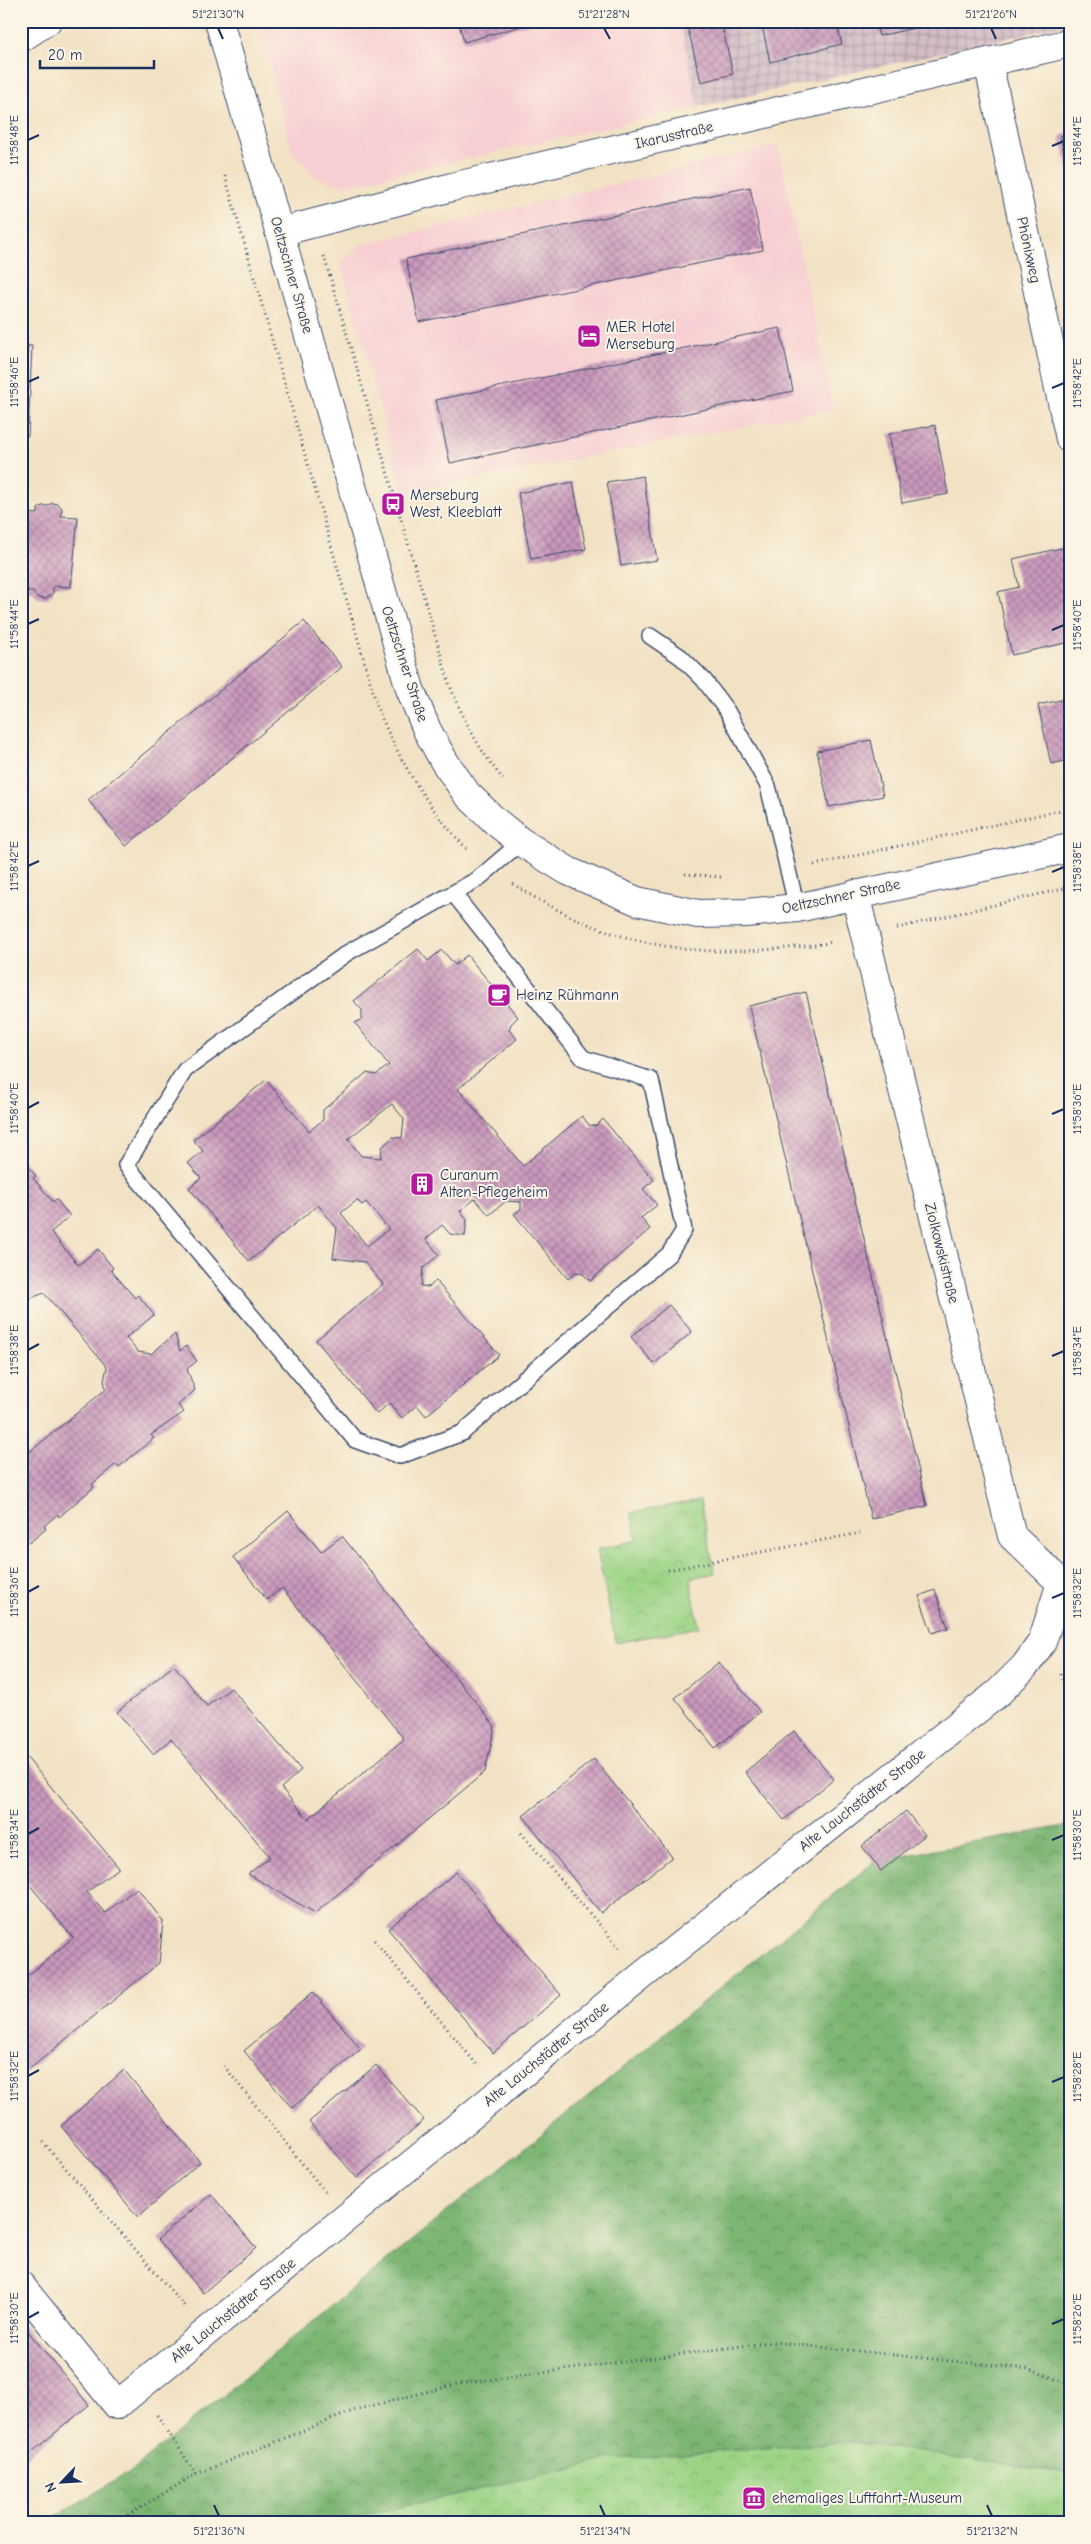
<svg xmlns="http://www.w3.org/2000/svg" width="1091" height="2544" viewBox="0 0 1091 2544" font-family="'Comic Neue',sans-serif">
  <defs>
    <pattern id="industrial-grid" width="8" height="8" patternUnits="userSpaceOnUse" patternTransform="scale(1.25)"><rect width="8" height="8" fill="#d2bdc6"/><path d="M0 4h8M4 0v8" fill="none" stroke="#aa9aa4"/></pattern>
    <pattern id="forest-crowns" width="20" height="18" patternUnits="userSpaceOnUse" patternTransform="scale(1.25)"><rect width="20" height="18" fill="#7db673"/><path d="M2 6a3 3 0 1 1 6 0M12 15a3 3 0 1 1 6 0" fill="none" stroke="#669462"/></pattern>
    <pattern id="park-crowns" width="20" height="18" patternUnits="userSpaceOnUse" patternTransform="scale(1.25)"><rect width="20" height="18" fill="#9cd486"/><path d="M2 6a3 3 0 1 1 6 0M12 15a3 3 0 1 1 6 0" fill="none" stroke="#86b676"/></pattern>
    <pattern id="building-cross-hatch" width="8" height="8" patternUnits="userSpaceOnUse" patternTransform="scale(1.25)"><rect width="8" height="8" fill="#ca98bc"/><path d="M0 0l8 8M0 8l8-8" fill="none" stroke="#a37c9c"/></pattern>
  </defs>
  <rect width="100%" height="100%" fill="#fcf5e5"/>
  <filter id="ink" filterUnits="userSpaceOnUse"><feTurbulence type="fractalNoise" baseFrequency=".02" numOctaves="2"/><feDisplacementMap in="SourceGraphic" scale="10" xChannelSelector="R" yChannelSelector="G"/><feConvolveMatrix kernelMatrix="1 2 1 2 8 2 1 2 1" color-interpolation-filters="sRGB"/></filter>
  <filter id="wash" filterUnits="userSpaceOnUse"><feTurbulence type="fractalNoise" baseFrequency=".0096" numOctaves="4" result="noise"/><feDisplacementMap in="SourceGraphic" scale="20" xChannelSelector="R" yChannelSelector="G"/><feGaussianBlur stdDeviation="1.12" result="paint"/><feColorMatrix in="noise" values="0 0 0 0 0 0 0 0 0 0 0 0 0 0 0 0 0 1.4 0 .05"/><feComposite in="paint" operator="in"/></filter>
  <g filter="url(#wash)">
    <rect width="100%" height="100%" fill="#f2e2c4"/>
    <path fill="#f7cfd2" d="M 259,21 L 680,21 L 698,107 L 345,186 L 317,178 L 291,150 Z
      M 778,145 L 833,409 L 403,493 L 341,263 L 360,245 Z"/>
    <path fill="url(#industrial-grid)" d="M 680,21 L 1070,21 L 1070,24 L 698,107 Z"/>
    <path fill="url(#forest-crowns)" stroke="#4c7268" d="M 1070,1825 L 1070,2474 L 851,2442 L 613,2459 L 331,2523 L 44,2523 L 128,2473 L 875,1861 Z"/>
    <path fill="url(#park-crowns)" stroke="#5c8272" d="M 700,1500 L 715,1573 L 690,1578 L 699,1627 L 616,1643 L 597,1549 L 637,1540 L 631,1513 Z
      M 851,2442 L 1070,2474 L 1070,2523 L 331,2523 L 613,2459 Z"/>
    <g id="blocks">
      <path fill="url(#building-cross-hatch)" fill-rule="evenodd" d="M 458,21 L 536,21 L 536,22 L 464,42 Z
        M 686,21 L 721,21 L 733,74 L 701,82 Z
        M 761,21 L 836,21 L 842,44 L 770,62 Z
        M 875,21 L 916,21 L 916,22 L 912,23 L 914,28 L 879,36 Z
        M 1070,133 L 1070,173 L 1069,173 L 1060,136 Z
        M 750,187 L 763,250 L 419,322 L 406,259 Z
        M 780,328 L 793,391 L 450,463 L 436,400 Z
        M 21,346 L 32,346 L 28,436 L 21,436 Z
        M 935,425 L 948,494 L 902,503 L 889,434 Z
        M 643,476 L 657,560 L 621,566 L 607,482 Z
        M 573,482 L 586,549 L 531,559 L 518,493 Z
        M 52,503 L 58,504 L 62,508 L 61,516 L 78,517 L 71,587 L 53,586 L 53,593 L 46,599 L 38,598 L 33,592 L 28,592 L 25,584 L 21,583 L 21,512 L 38,514 L 38,509 L 42,506 L 48,506 Z
        M 1070,546 L 1070,642 L 1012,655 L 998,592 L 1019,587 L 1013,559 Z
        M 304,621 L 342,667 L 126,846 L 88,800 Z
        M 1070,698 L 1070,760 L 1051,764 L 1038,705 Z
        M 871,740 L 883,796 L 829,807 L 817,751 Z
        M 418,949 L 428,961 L 442,950 L 455,965 L 467,955 L 518,1017 L 511,1024 L 509,1030 L 517,1039 L 458,1089 L 523,1166 L 582,1116 L 589,1125 L 596,1126 L 603,1119 L 654,1180 L 643,1189 L 657,1205 L 641,1218 L 650,1229 L 590,1281 L 583,1274 L 576,1272 L 568,1279 L 514,1214 L 521,1209 L 521,1202 L 506,1201 L 489,1215 L 475,1199 L 460,1211 L 467,1220 L 465,1236 L 450,1234 L 442,1225 L 426,1239 L 439,1255 L 423,1268 L 421,1286 L 429,1287 L 436,1281 L 499,1355 L 426,1416 L 417,1405 L 402,1418 L 389,1403 L 377,1414 L 316,1340 L 383,1284 L 364,1262 L 333,1258 L 337,1228 L 318,1205 L 249,1261 L 189,1188 L 201,1178 L 188,1163 L 203,1151 L 193,1140 L 266,1080 L 309,1131 L 323,1120 L 323,1110 L 366,1073 L 376,1075 L 389,1065 L 355,1023 L 362,1019 L 362,1010 L 354,1001 ZM 392,1104 L 404,1119 L 402,1138 L 393,1137 L 382,1147 L 381,1158 L 361,1156 L 348,1139 ZM 357,1200 L 362,1205 L 366,1202 L 389,1229 L 367,1246 L 341,1213 Z
        M 806,992 L 927,1506 L 871,1519 L 749,1006 Z
        M 21,1158 L 36,1176 L 33,1178 L 53,1202 L 56,1199 L 70,1216 L 51,1232 L 78,1265 L 98,1249 L 113,1268 L 111,1270 L 135,1298 L 138,1295 L 154,1315 L 126,1338 L 138,1352 L 151,1354 L 175,1334 L 180,1351 L 186,1346 L 197,1361 L 187,1369 L 195,1390 L 178,1405 L 184,1412 L 151,1435 L 154,1438 L 119,1467 L 116,1464 L 92,1484 L 94,1487 L 59,1517 L 58,1514 L 44,1526 L 46,1529 L 29,1543 L 21,1536 L 21,1459 L 106,1389 L 104,1381 L 107,1367 L 44,1293 L 29,1299 L 24,1285 L 21,1286 Z
        M 669,1305 L 692,1332 L 654,1364 L 631,1337 Z
        M 288,1511 L 321,1552 L 342,1536 L 495,1726 L 485,1772 L 315,1913 L 248,1874 L 270,1857 L 171,1739 L 153,1754 L 117,1712 L 174,1665 L 207,1706 L 231,1688 L 301,1770 L 281,1788 L 308,1819 L 404,1739 L 282,1588 L 267,1600 L 233,1557 Z
        M 935,1590 L 948,1628 L 932,1633 L 919,1596 Z
        M 719,1662 L 760,1712 L 715,1748 L 675,1698 Z
        M 794,1731 L 834,1779 L 784,1820 L 745,1772 Z
        M 21,1751 L 119,1868 L 87,1892 L 105,1913 L 137,1888 L 163,1921 L 159,1963 L 21,2076 L 21,1981 L 73,1938 L 21,1874 Z
        M 594,1759 L 672,1857 L 601,1913 L 523,1816 Z
        M 906,1811 L 925,1835 L 881,1871 L 862,1846 Z
        M 456,1872 L 561,1995 L 493,2053 L 388,1929 Z
        M 313,1992 L 361,2049 L 292,2108 L 244,2051 Z
        M 376,2065 L 424,2120 L 357,2178 L 309,2122 Z
        M 124,2070 L 200,2162 L 138,2217 L 61,2126 Z
        M 211,2194 L 256,2248 L 203,2293 L 158,2239 Z
        M 21,2323 L 89,2405 L 21,2461 Z"/>
    </g>
  </g>
  <g filter="url(#ink)">
    <use href="#blocks" fill-opacity="0" stroke="#3b4a6d" stroke-width="1"/>
    <g fill="none" stroke-linecap="round" stroke-linejoin="round">
      <g stroke="#3b4a6d" stroke-width="18">
        <path id="lane" d="M 650,636 L 681,657 L 704,680 L 727,711 L 768,786 L 797,908
          M 453,893 L 583,1058 L 651,1080 L 684,1230 L 669,1254 L 462,1433 L 400,1456 L 355,1440 L 126,1165 L 185,1070 L 347,953 L 478,879 L 521,842"/>
      </g>
      <g stroke="#3b4a6d" stroke-width="30">
        <path id="street" d="M 219,21 L 410,689 L 427,730 L 444,761 L 467,794 L 496,822 L 521,842 L 568,871 L 637,901 L 698,914 L 746,913 L 797,908 L 1070,848
          M 21,38 L 47,21
          M 988,62 L 1070,439
          M 280,232 L 452,187 L 1070,43
          M 855,894 L 1012,1536 L 1061,1583 L 1070,1587
          M 21,2286 L 117,2405 L 643,1975 L 998,1693 L 1025,1666 L 1042,1642 L 1061,1583"/>
      </g>
      <path stroke="#3b4a6d" stroke-width="3" stroke-dasharray="1 4" stroke-linecap="butt" d="M 182,21 L 184,30
        M 225,176 L 378,709 C 400,762 428,809 468,850
        M 324,256 L 449,683 C 463,719 479,750 503,779
        M 814,865 L 1070,808
        M 685,874 L 721,877
        M 513,884 C 598,939 675,958 775,949 C 794,947 814,946 832,942
        M 897,928 L 1070,887
        M 668,1570 L 860,1533
        M 1061,1674 L 1070,1710
        M 521,1833 L 621,1950
        M 374,1940 L 478,2066
        M 224,2066 L 325,2192
        M 43,2142 L 185,2307
        M 157,2415 L 196,2474
        M 115,2523 L 196,2474 L 355,2410 L 458,2384 L 772,2342 L 1028,2369 L 1070,2384"/>
      <use href="#lane" stroke="#fff" stroke-width="15"/>
      <use href="#street" stroke="#fff" stroke-width="28"/>
    </g>
  </g>
  <path fill="none" stroke="#1b2f5e" stroke-width="2" d="M 218,28 L 223,39M 604,28 L 610,39M 991,28 L 996,39M 28,140 L 39,135M 1052,146 L 1064,141M 28,382 L 39,377M 1052,388 L 1064,383M 28,624 L 39,619M 1052,630 L 1064,625M 28,866 L 39,861M 1052,872 L 1064,867M 28,1108 L 39,1102M 1052,1114 L 1064,1109M 28,1350 L 39,1344M 1052,1356 L 1064,1351M 28,1592 L 39,1586M 1052,1598 L 1064,1593M 28,1834 L 39,1828M 1052,1840 L 1064,1835M 28,2076 L 39,2070M 1052,2082 L 1064,2077M 28,2318 L 39,2312M 1052,2324 L 1064,2319M 214,2505 L 219,2516M 600,2505 L 605,2516M 987,2505 L 992,2516"/>
  <defs>
    <g id="hotel-square" transform="scale(1.25)"><rect x="-9" y="-9" width="18" height="18" rx="4" fill="#b5179e" stroke="#fcf5e5"/><path d="M-6-4.5h1.5V1H6V5H4.5V3h-9V5H-6ZM-4 0a1.8 1.8 0 1 1 3.6 0ZM.5 0V-2.5h3Q6-2.5 6 0Z" fill="#fff"/></g>
    <g id="bus-square" transform="scale(1.25)"><rect x="-9" y="-9" width="18" height="18" rx="4" fill="#b5179e" stroke="#fcf5e5"/><path d="M-5-6H5V4H4V6H2V4H-2V6H-4V4H-5ZM-3.5-4V0h7V-4ZM-3.5 1.2v1.5H-2V1.2ZM2 1.2v1.5H3.5V1.2Z" fill="#fff"/></g>
    <g id="cafe-square" transform="scale(1.25)"><rect x="-9" y="-9" width="18" height="18" rx="4" fill="#b5179e" stroke="#fcf5e5"/><path d="M-5.5-4.5H6V0H3Q3 3.5 0 3.5H-2.5Q-5.5 3.5-5.5 0ZM3-3.2v2h1.7v-2ZM-6 4.5H4V6H-6Z" fill="#fff"/></g>
    <g id="building-square" transform="scale(1.25)"><rect x="-9" y="-9" width="18" height="18" rx="4" fill="#b5179e" stroke="#fcf5e5"/><path d="M-4-6H4V6H1V3H-1V6H-4ZM-2.5-4.3h1.7v1.8h-1.7ZM.8-4.3h1.7v1.8H.8ZM-2.5-1h1.7V.8h-1.7ZM.8-1h1.7V.8H.8Z" fill="#fff"/></g>
    <g id="museum-square" transform="scale(1.25)"><rect x="-9" y="-9" width="18" height="18" rx="4" fill="#b5179e" stroke="#fcf5e5"/><path d="M0-6L6-3V-2H-6V-3ZM-5-1h2V3h-2ZM-1-1h2V3h-2ZM3-1h2V3H3ZM-6 4H6V6H-6Z" fill="#fff"/></g>
  </defs>
  <g fill-rule="evenodd">
    <use href="#hotel-square" x="589" y="336"/>
    <use href="#bus-square" x="393" y="504"/>
    <use href="#cafe-square" x="499" y="995"/>
    <use href="#building-square" x="422" y="1184"/>
    <use href="#museum-square" x="754" y="2498"/>
  </g>
  <g text-anchor="middle" dominant-baseline="central" stroke-width="4" stroke-linejoin="round" paint-order="stroke">
    <g font-size="15" fill="#1b2f5e" stroke="#fcf5e5">
      <text transform="translate(674 135) rotate(-13)">Ikarusstraße</text>
      <text transform="translate(1029 250) rotate(78)">Phönixweg</text>
      <text transform="translate(292 275) rotate(74)">Oeltzschner Straße</text>
      <text transform="translate(405 664) rotate(72)">Oeltzschner Straße</text>
      <text transform="translate(841 896) rotate(-12)">Oeltzschner Straße</text>
      <text transform="translate(942 1253) rotate(76)">Ziolkowskistraße</text>
      <text transform="translate(862 1800) rotate(-38)">Alte Lauchstädter Straße</text>
      <text transform="translate(546 2054) rotate(-39)">Alte Lauchstädter Straße</text>
      <text transform="translate(233 2310) rotate(-39)">Alte Lauchstädter Straße</text>
    </g>
    <g font-size="15" fill="#1b2f5e" stroke="#fcf5e5" text-anchor="start">
      <text x="606" y="327">MER Hotel<tspan x="606" dy="17">Merseburg</tspan></text>
      <text x="410" y="495">Merseburg<tspan x="410" dy="17">West, Kleeblatt</tspan></text>
      <text x="516" y="995">Heinz Rühmann</text>
      <text x="440" y="1175">Curanum<tspan x="440" dy="17">Alten-Pflegeheim</tspan></text>
      <text x="772" y="2498">ehemaliges Luftfahrt-Museum</text>
    </g>
  </g>
  <rect width="1091" height="2544" fill="none" stroke="#fcf5e5" stroke-width="55"/>
  <g transform="translate(62 2482) rotate(245)" stroke="#fcf5e5" stroke-width="4" paint-order="stroke">
  <path d="M0-4L9 19L0 12L-9 19Z" fill="#1b2f5e"/>
  <text y="-8" font-size="14" font-weight="bold" text-anchor="middle" fill="#1b2f5e">N</text>
  </g>
  <path d="M40 60v8h114v-8" fill="none" stroke="#1b2f5e" stroke-width="2.5"/>
  <text x="48" y="60" font-size="15" fill="#1b2f5e" stroke="#fcf5e5" stroke-width="4" paint-order="stroke">20 m</text>
  <rect x="28" y="28" width="1036" height="2488" fill="none" stroke="#1b2f5e" stroke-width="2"/>
  <g font-size="12" text-anchor="middle" fill="#1b2f5e">
    <text x="218" y="18">51°21'30"N</text>
    <text x="604" y="18">51°21'28"N</text>
    <text x="991" y="18">51°21'26"N</text>
    <text transform="translate(14 140) rotate(-90)" y="4">11°58'48"E</text>
    <text transform="translate(1077 141) rotate(-90)" y="4">11°58'44"E</text>
    <text transform="translate(14 382) rotate(-90)" y="4">11°58'46"E</text>
    <text transform="translate(1077 383) rotate(-90)" y="4">11°58'42"E</text>
    <text transform="translate(14 624) rotate(-90)" y="4">11°58'44"E</text>
    <text transform="translate(1077 625) rotate(-90)" y="4">11°58'40"E</text>
    <text transform="translate(14 866) rotate(-90)" y="4">11°58'42"E</text>
    <text transform="translate(1077 867) rotate(-90)" y="4">11°58'38"E</text>
    <text transform="translate(14 1108) rotate(-90)" y="4">11°58'40"E</text>
    <text transform="translate(1077 1109) rotate(-90)" y="4">11°58'36"E</text>
    <text transform="translate(14 1350) rotate(-90)" y="4">11°58'38"E</text>
    <text transform="translate(1077 1351) rotate(-90)" y="4">11°58'34"E</text>
    <text transform="translate(14 1592) rotate(-90)" y="4">11°58'36"E</text>
    <text transform="translate(1077 1593) rotate(-90)" y="4">11°58'32"E</text>
    <text transform="translate(14 1834) rotate(-90)" y="4">11°58'34"E</text>
    <text transform="translate(1077 1835) rotate(-90)" y="4">11°58'30"E</text>
    <text transform="translate(14 2076) rotate(-90)" y="4">11°58'32"E</text>
    <text transform="translate(1077 2077) rotate(-90)" y="4">11°58'28"E</text>
    <text transform="translate(14 2318) rotate(-90)" y="4">11°58'30"E</text>
    <text transform="translate(1077 2319) rotate(-90)" y="4">11°58'26"E</text>
    <text x="219" y="2535">51°21'36"N</text>
    <text x="605" y="2535">51°21'34"N</text>
    <text x="992" y="2535">51°21'32"N</text>
  </g>
</svg>
